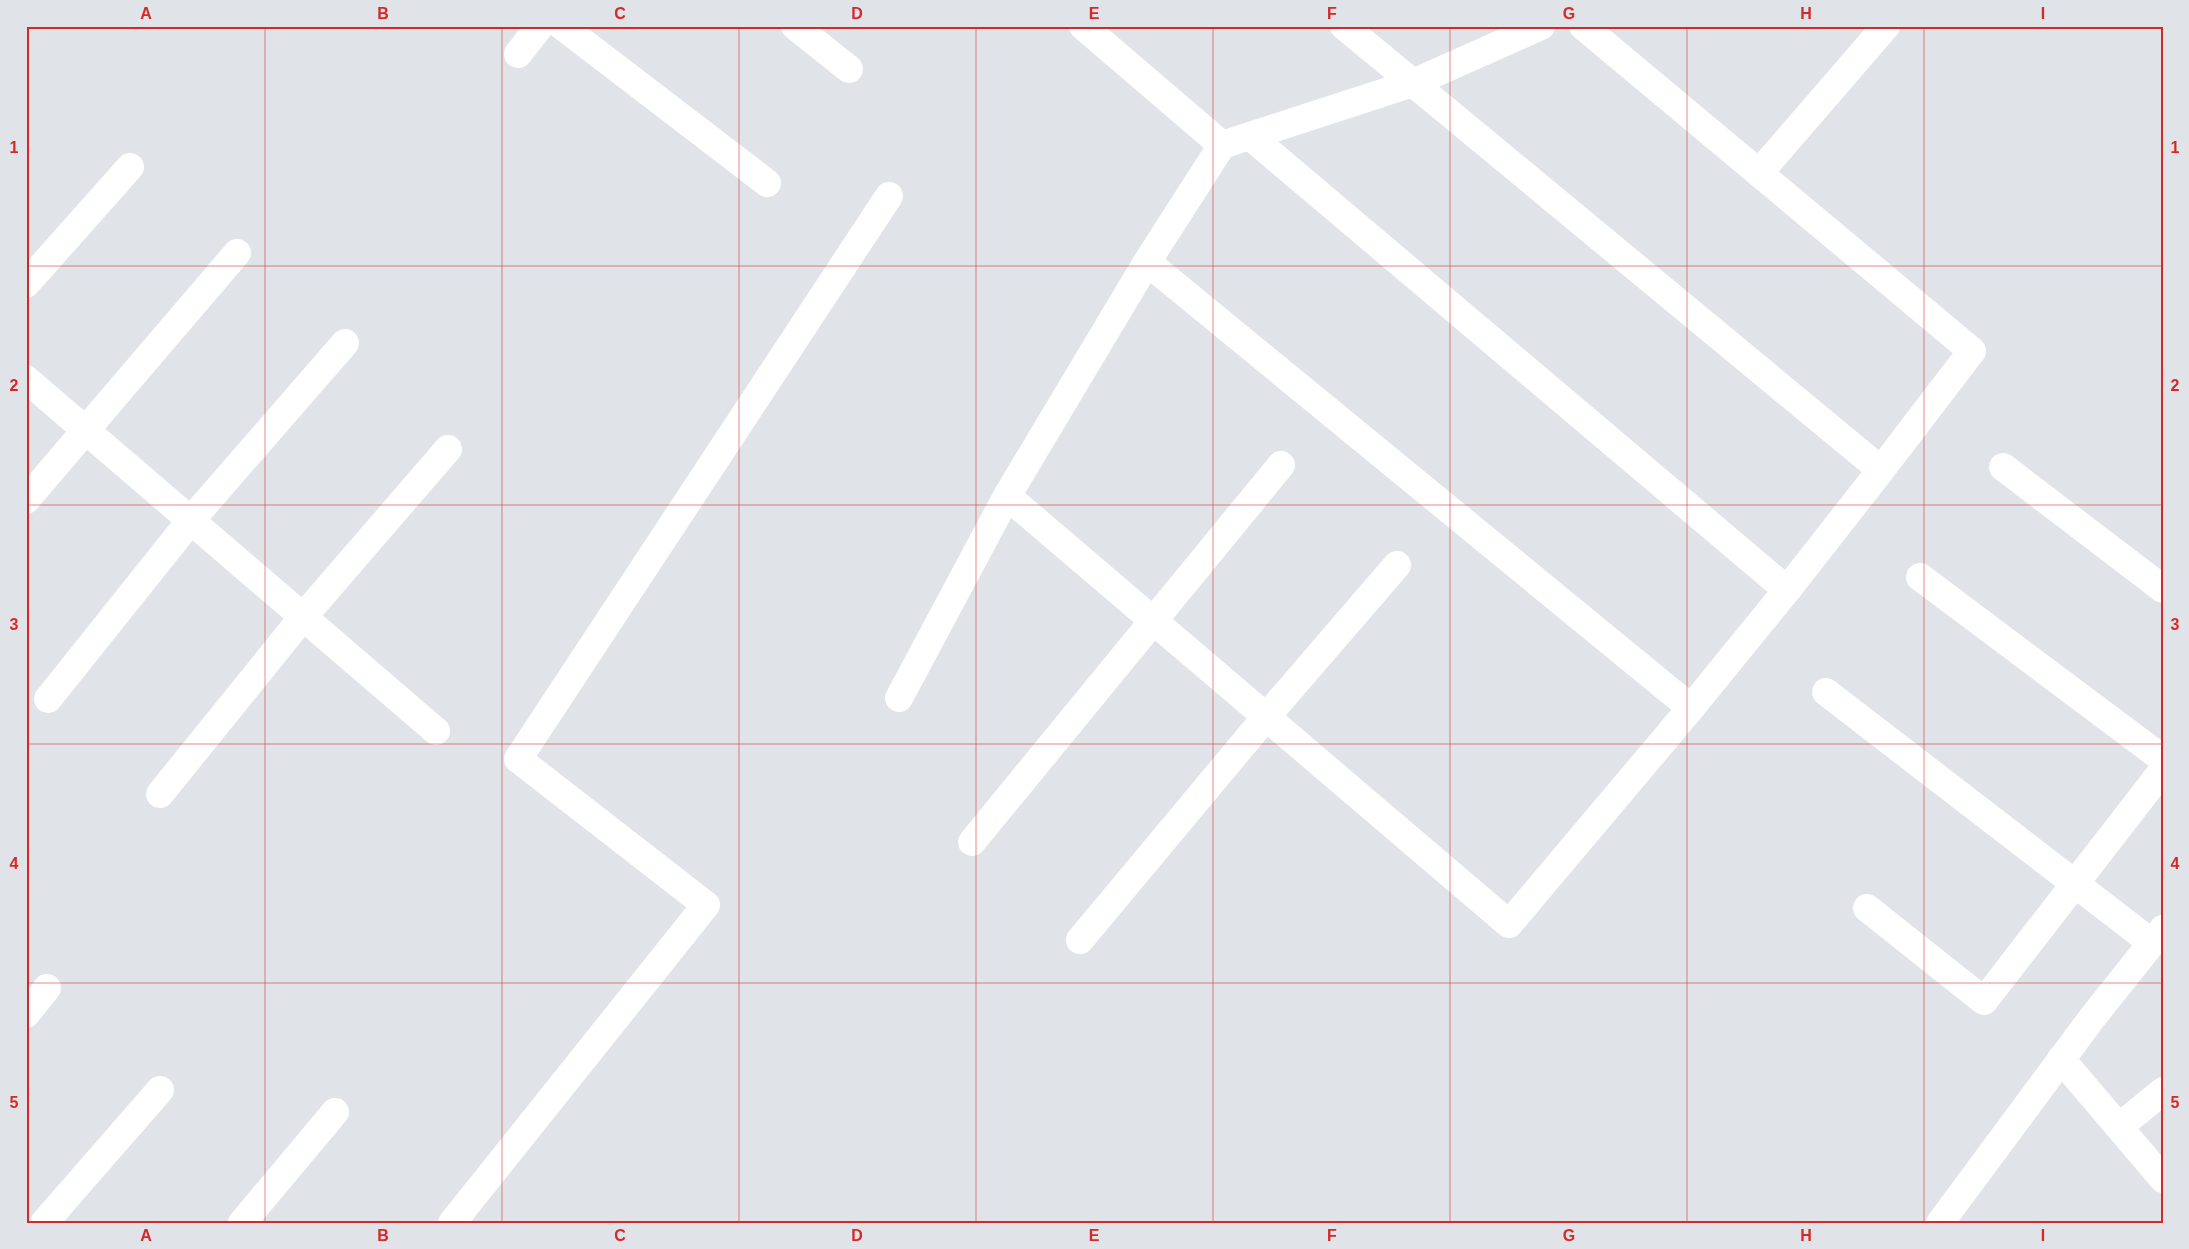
<svg xmlns="http://www.w3.org/2000/svg" width="2189" height="1249" viewBox="0 0 2189 1249" font-family="Arial,sans-serif">
  <rect width="100%" height="100%" fill="#e0e3e8"/>
  <g fill="none" stroke-linecap="round" stroke-linejoin="round">
    <path stroke="#fff" stroke-width="28" d="M 562,26 L 767,183
      M 795,26 L 849,69
      M 1083,26 L 1222,145 L 1413,83 L 1881,470 L 1972,351 L 1583,26
      M 1344,26 L 1413,83 L 1541,26
      M 518,54 L 540,26
      M 1250,136 L 1787,590 L 1881,470
      M 1759,173 L 1886,26
      M 1147,262 L 1222,145
      M 26,284 L 130,167
      M 26,379 L 436,731
      M 2003,467 L 2163,589
      M 26,500 L 237,253
      M 1920,577 L 2163,759
      M 1826,692 L 2152,943
      M 899,698 L 1007,496
      M 48,699 L 191,520 L 345,343
      M 1691,708 L 1509,924 L 1007,496 L 1147,262 L 1691,708 L 1787,590
      M 160,794 L 303,617 L 448,449
      M 972,842 L 1281,465
      M 1867,908 L 1984,1001 L 2163,770
      M 1080,940 L 1266,717 L 1397,565
      M 26,1014 L 47,988
      M 2061,1059 L 2163,1179
      M 2119,1127 L 2163,1091
      M 44,1223 L 160,1090
      M 242,1223 L 335,1112
      M 452,1223 L 706,905 L 518,759 L 889,196"/>
    <path stroke="#fff" stroke-width="28" d="M 1940,1223 L 2092,1018 L 2163,929"/>
  </g>
  <path fill="none" stroke="#d62828" stroke-width="1" stroke-opacity="0.55" d="M 265,26 L 265,1223M 502,26 L 502,1223M 739,26 L 739,1223M 976,26 L 976,1223M 1213,26 L 1213,1223M 1450,26 L 1450,1223M 1687,26 L 1687,1223M 1924,26 L 1924,1223M 26,266 L 2163,266M 26,505 L 2163,505M 26,744 L 2163,744M 26,983 L 2163,983"/>
  <rect width="2189" height="1249" fill="none" stroke="#e0e3e8" stroke-width="55"/>
  <rect x="28" y="28" width="2134" height="1194" fill="none" stroke="#d62828" stroke-width="2"/>
  <g font-size="16" text-anchor="middle" font-weight="bold" fill="#d62828">
    <text x="146" y="19">A</text>
    <text x="383" y="19">B</text>
    <text x="620" y="19">C</text>
    <text x="857" y="19">D</text>
    <text x="1094" y="19">E</text>
    <text x="1332" y="19">F</text>
    <text x="1569" y="19">G</text>
    <text x="1806" y="19">H</text>
    <text x="2043" y="19">I</text>
    <text x="14" y="153">1</text>
    <text x="2175" y="153">1</text>
    <text x="14" y="391">2</text>
    <text x="2175" y="391">2</text>
    <text x="14" y="630">3</text>
    <text x="2175" y="630">3</text>
    <text x="14" y="869">4</text>
    <text x="2175" y="869">4</text>
    <text x="14" y="1108">5</text>
    <text x="2175" y="1108">5</text>
    <text x="146" y="1241">A</text>
    <text x="383" y="1241">B</text>
    <text x="620" y="1241">C</text>
    <text x="857" y="1241">D</text>
    <text x="1094" y="1241">E</text>
    <text x="1332" y="1241">F</text>
    <text x="1569" y="1241">G</text>
    <text x="1806" y="1241">H</text>
    <text x="2043" y="1241">I</text>
  </g>
</svg>
